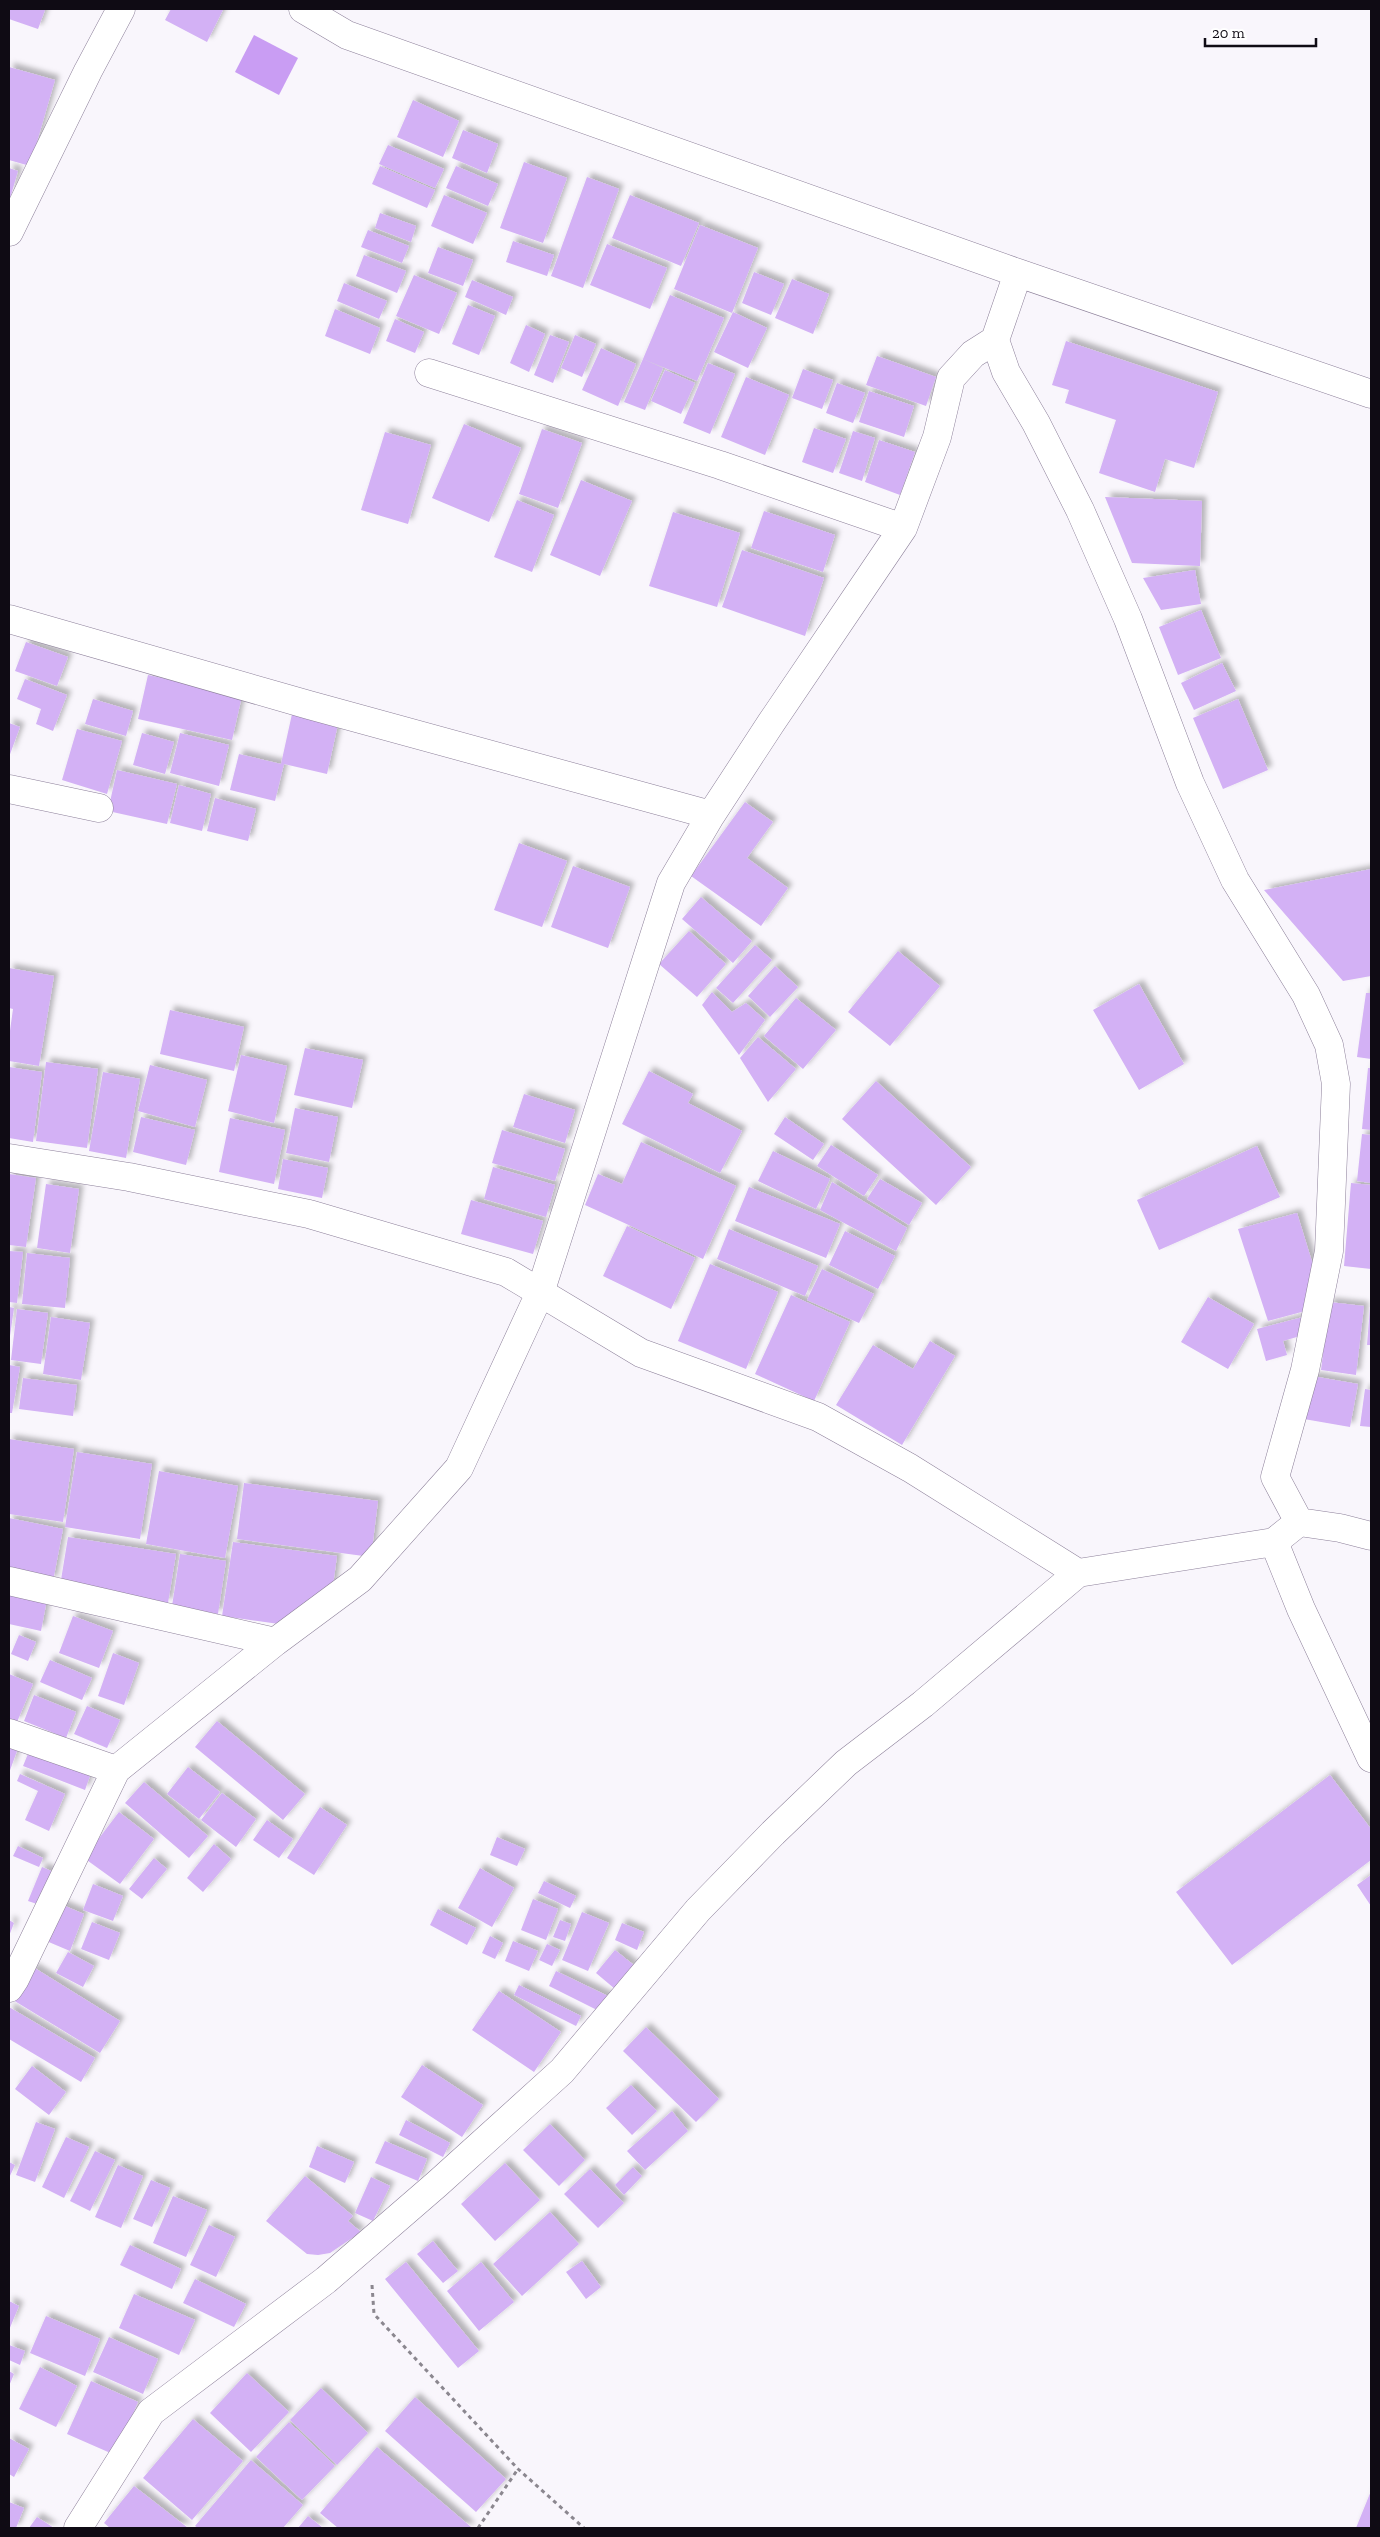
<svg xmlns="http://www.w3.org/2000/svg" width="1380" height="2537" viewBox="0 0 1380 2537" font-family="'Zilla Slab',serif">
  <defs>
    <filter id="shadow"><feDropShadow dx="4.5" dy="-4.5" stdDeviation="2.5" flood-color="#0004"/></filter>
  </defs>
  <rect width="100%" height="100%" fill="#f9f6fc"/>
  <path fill="#c99df3" d="M 254,35 L 298,58 L 279,95 L 235,72 Z"/>
  <path fill="#d3b1f5" filter="url(#shadow)" d="M 9,9 L 44,9 L 45,10 L 38,29 L 9,19 Z
    M 171,9 L 220,9 L 223,10 L 207,42 L 165,20 Z
    M 9,67 L 55,80 L 30,166 L 9,160 Z
    M 413,100 L 459,121 L 443,157 L 397,137 Z
    M 463,130 L 498,144 L 487,173 L 452,158 Z
    M 388,145 L 444,169 L 435,188 L 379,164 Z
    M 524,162 L 567,178 L 543,243 L 500,228 Z
    M 380,166 L 435,190 L 427,208 L 372,184 Z
    M 456,166 L 498,184 L 488,206 L 446,188 Z
    M 9,168 L 18,171 L 9,202 Z
    M 587,177 L 619,189 L 583,288 L 551,276 Z
    M 444,195 L 487,213 L 473,244 L 431,226 Z
    M 630,195 L 699,223 L 681,266 L 612,238 Z
    M 380,213 L 416,226 L 411,242 L 375,228 Z
    M 700,225 L 758,248 L 732,313 L 674,289 Z
    M 368,230 L 409,246 L 402,263 L 361,247 Z
    M 513,241 L 554,255 L 547,276 L 506,262 Z
    M 607,244 L 667,268 L 650,309 L 590,285 Z
    M 438,247 L 473,260 L 463,286 L 428,273 Z
    M 364,255 L 406,271 L 397,293 L 356,276 Z
    M 754,272 L 784,284 L 771,315 L 742,303 Z
    M 414,275 L 457,293 L 439,334 L 396,316 Z
    M 792,279 L 829,294 L 813,334 L 775,318 Z
    M 472,280 L 513,297 L 506,315 L 465,297 Z
    M 344,283 L 387,301 L 379,319 L 337,301 Z
    M 670,295 L 724,318 L 697,381 L 643,359 Z
    M 468,305 L 495,316 L 479,355 L 452,344 Z
    M 335,309 L 380,328 L 370,354 L 325,336 Z
    M 733,312 L 767,328 L 748,368 L 714,352 Z
    M 395,319 L 424,332 L 415,353 L 386,341 Z
    M 526,325 L 545,334 L 529,372 L 510,363 Z
    M 550,335 L 569,342 L 553,383 L 534,375 Z
    M 575,335 L 596,344 L 582,377 L 561,368 Z
    M 1066,341 L 1218,392 L 1194,468 L 1165,459 L 1155,492 L 1099,473 L 1116,420 L 1065,403 L 1069,390 L 1052,385 Z
    M 601,348 L 636,364 L 618,406 L 582,390 Z
    M 877,356 L 936,377 L 926,406 L 866,385 Z
    M 643,359 L 663,368 L 645,410 L 624,402 Z
    M 708,363 L 735,374 L 710,434 L 683,423 Z
    M 803,369 L 833,380 L 822,409 L 792,398 Z
    M 665,370 L 695,383 L 681,414 L 651,401 Z
    M 746,377 L 789,395 L 765,455 L 721,437 Z
    M 837,383 L 865,393 L 853,423 L 826,413 Z
    M 869,391 L 914,406 L 904,437 L 859,422 Z
    M 464,424 L 521,448 L 489,522 L 432,498 Z
    M 814,428 L 846,439 L 833,473 L 802,462 Z
    M 542,429 L 582,443 L 558,508 L 519,494 Z
    M 853,431 L 875,438 L 862,481 L 839,473 Z
    M 385,432 L 431,445 L 408,524 L 361,510 Z
    M 879,440 L 915,452 L 900,495 L 865,482 Z
    M 581,480 L 632,501 L 600,576 L 550,555 Z
    M 1105,497 L 1202,501 L 1200,566 L 1132,563 Z
    M 517,500 L 554,515 L 532,572 L 494,557 Z
    M 764,511 L 835,535 L 823,572 L 751,548 Z
    M 673,512 L 740,533 L 717,607 L 649,586 Z
    M 742,550 L 824,578 L 805,636 L 722,607 Z
    M 1195,570 L 1201,604 L 1161,610 L 1143,578 Z
    M 1201,610 L 1221,658 L 1178,675 L 1159,627 Z
    M 26,642 L 68,657 L 57,686 L 15,671 Z
    M 1222,663 L 1236,691 L 1194,710 L 1181,683 Z
    M 148,675 L 242,696 L 232,740 L 138,719 Z
    M 25,679 L 67,695 L 53,731 L 36,724 L 41,709 L 17,699 Z
    M 93,699 L 133,711 L 126,736 L 85,724 Z
    M 1238,699 L 1268,770 L 1223,789 L 1193,718 Z
    M 292,714 L 338,724 L 327,774 L 284,764 L 275,801 L 230,790 L 239,754 L 281,764 Z
    M 9,723 L 20,727 L 9,757 Z
    M 77,729 L 122,741 L 107,794 L 62,780 Z
    M 142,733 L 174,742 L 165,774 L 133,765 Z
    M 180,733 L 229,745 L 219,786 L 170,773 Z
    M 117,770 L 177,784 L 167,824 L 108,811 Z
    M 179,785 L 211,794 L 202,831 L 170,823 Z
    M 215,798 L 256,809 L 248,841 L 207,831 Z
    M 745,802 L 773,822 L 747,858 L 788,888 L 761,926 L 691,876 Z
    M 519,843 L 567,861 L 542,927 L 494,910 Z
    M 573,866 L 630,887 L 608,948 L 551,927 Z
    M 1371,869 L 1371,976 L 1343,981 L 1264,890 Z
    M 701,897 L 752,941 L 733,963 L 682,919 Z
    M 689,931 L 726,964 L 697,997 L 659,964 Z
    M 755,945 L 772,960 L 733,1003 L 716,988 Z
    M 898,951 L 940,986 L 890,1046 L 848,1012 Z
    M 775,966 L 798,987 L 770,1017 L 748,996 Z
    M 9,968 L 54,976 L 39,1066 L 9,1061 L 9,1038 L 13,1009 L 9,1008 Z
    M 1139,984 L 1184,1064 L 1139,1090 L 1093,1010 Z
    M 712,992 L 732,1012 L 746,1003 L 765,1020 L 739,1055 L 702,1005 Z
    M 1366,993 L 1371,993 L 1371,1059 L 1357,1057 Z
    M 796,998 L 836,1030 L 803,1069 L 764,1036 Z
    M 170,1010 L 244,1027 L 234,1071 L 160,1054 Z
    M 758,1037 L 796,1069 L 768,1102 L 740,1058 Z
    M 305,1048 L 363,1060 L 352,1108 L 294,1095 Z
    M 241,1055 L 287,1066 L 274,1123 L 228,1111 Z
    M 46,1062 L 98,1069 L 87,1148 L 36,1141 Z
    M 150,1065 L 207,1080 L 195,1127 L 138,1111 Z
    M 9,1067 L 42,1072 L 33,1142 L 9,1138 Z
    M 1368,1068 L 1371,1068 L 1371,1130 L 1362,1129 Z
    M 649,1071 L 693,1094 L 688,1103 L 742,1131 L 720,1173 L 622,1124 Z
    M 103,1072 L 140,1079 L 126,1158 L 89,1151 Z
    M 876,1081 L 971,1167 L 936,1205 L 842,1119 Z
    M 524,1094 L 575,1110 L 565,1143 L 513,1127 Z
    M 295,1108 L 338,1117 L 329,1162 L 286,1153 Z
    M 141,1117 L 195,1130 L 186,1165 L 133,1152 Z
    M 785,1117 L 824,1144 L 813,1160 L 774,1134 Z
    M 230,1118 L 285,1130 L 274,1184 L 219,1172 Z
    M 502,1130 L 565,1149 L 555,1181 L 492,1163 Z
    M 1362,1134 L 1371,1135 L 1371,1183 L 1357,1181 Z
    M 641,1142 L 736,1186 L 703,1259 L 585,1205 L 598,1174 L 622,1184 Z
    M 831,1145 L 878,1175 L 864,1196 L 817,1166 Z
    M 1257,1146 L 1280,1197 L 1159,1250 L 1137,1200 Z
    M 773,1151 L 830,1179 L 816,1209 L 758,1181 Z
    M 283,1159 L 328,1168 L 322,1198 L 278,1189 Z
    M 493,1167 L 555,1185 L 546,1217 L 484,1199 Z
    M 9,1174 L 36,1178 L 26,1247 L 9,1245 Z
    M 880,1179 L 922,1203 L 909,1225 L 867,1199 Z
    M 832,1182 L 907,1228 L 896,1251 L 820,1210 Z
    M 1351,1183 L 1371,1185 L 1371,1269 L 1344,1266 Z
    M 46,1184 L 79,1189 L 70,1253 L 37,1248 Z
    M 749,1187 L 840,1224 L 826,1258 L 735,1221 Z
    M 471,1200 L 543,1221 L 533,1254 L 461,1234 Z
    M 1297,1213 L 1317,1278 L 1309,1310 L 1268,1321 L 1238,1229 Z
    M 627,1226 L 695,1258 L 671,1309 L 603,1276 Z
    M 729,1229 L 818,1266 L 805,1296 L 717,1259 Z
    M 845,1231 L 895,1256 L 878,1289 L 829,1265 Z
    M 9,1251 L 23,1252 L 17,1303 L 9,1302 Z
    M 27,1253 L 70,1258 L 65,1308 L 22,1304 Z
    M 710,1264 L 778,1292 L 746,1369 L 678,1341 Z
    M 822,1269 L 874,1294 L 859,1323 L 807,1300 Z
    M 791,1295 L 850,1322 L 814,1401 L 755,1374 Z
    M 1208,1297 L 1254,1324 L 1228,1369 L 1181,1342 Z
    M 1329,1302 L 1364,1306 L 1356,1375 L 1321,1370 Z
    M 9,1307 L 14,1308 L 10,1336 L 9,1336 Z
    M 1370,1307 L 1371,1307 L 1371,1345 L 1367,1345 Z
    M 17,1309 L 48,1313 L 41,1364 L 11,1360 Z
    M 51,1317 L 90,1323 L 81,1380 L 43,1374 Z
    M 1303,1317 L 1307,1334 L 1283,1341 L 1287,1355 L 1266,1361 L 1257,1329 Z
    M 930,1341 L 955,1356 L 902,1445 L 836,1405 L 873,1345 L 913,1369 Z
    M 9,1365 L 20,1367 L 12,1413 L 9,1413 Z
    M 1312,1376 L 1358,1384 L 1350,1427 L 1304,1419 Z
    M 23,1378 L 77,1385 L 73,1416 L 19,1409 Z
    M 1365,1389 L 1371,1390 L 1371,1427 L 1360,1426 Z
    M 9,1439 L 74,1449 L 63,1522 L 9,1514 Z
    M 77,1452 L 152,1464 L 140,1539 L 65,1527 Z
    M 159,1471 L 238,1486 L 225,1558 L 146,1544 Z
    M 244,1483 L 378,1501 L 371,1557 L 237,1539 Z
    M 9,1518 L 63,1529 L 53,1581 L 9,1573 Z
    M 68,1537 L 176,1554 L 168,1603 L 60,1586 Z
    M 233,1542 L 337,1556 L 333,1585 L 279,1624 L 222,1616 Z
    M 180,1554 L 226,1561 L 218,1614 L 172,1606 Z
    M 9,1586 L 48,1594 L 41,1631 L 9,1624 Z
    M 73,1616 L 113,1631 L 99,1668 L 59,1653 Z
    M 19,1635 L 36,1642 L 28,1661 L 11,1654 Z
    M 113,1653 L 139,1663 L 124,1705 L 98,1696 Z
    M 50,1660 L 92,1678 L 82,1700 L 40,1682 Z
    M 9,1674 L 33,1684 L 17,1722 L 9,1719 Z
    M 34,1695 L 76,1712 L 66,1738 L 24,1721 Z
    M 87,1706 L 120,1720 L 107,1748 L 74,1734 Z
    M 217,1721 L 305,1794 L 283,1820 L 195,1747 Z
    M 9,1748 L 17,1751 L 9,1773 Z
    M 30,1749 L 91,1773 L 85,1790 L 23,1766 Z
    M 188,1767 L 220,1792 L 199,1819 L 167,1794 Z
    M 20,1774 L 65,1794 L 49,1831 L 25,1820 L 38,1791 L 17,1781 Z
    M 1330,1775 L 1371,1829 L 1371,1860 L 1232,1965 L 1176,1892 Z
    M 144,1782 L 208,1836 L 189,1858 L 125,1803 Z
    M 222,1793 L 256,1819 L 236,1847 L 201,1820 Z
    M 320,1807 L 347,1825 L 314,1875 L 287,1858 Z
    M 119,1812 L 154,1839 L 120,1884 L 84,1858 Z
    M 267,1820 L 293,1839 L 279,1858 L 253,1840 Z
    M 497,1837 L 525,1849 L 517,1866 L 490,1855 Z
    M 214,1844 L 231,1859 L 203,1892 L 187,1878 Z
    M 18,1846 L 43,1858 L 39,1867 L 13,1856 Z
    M 154,1858 L 167,1869 L 142,1899 L 129,1889 Z
    M 42,1867 L 56,1873 L 43,1906 L 28,1901 Z
    M 480,1868 L 514,1888 L 492,1927 L 458,1908 Z
    M 1371,1875 L 1371,1906 L 1357,1885 Z
    M 544,1881 L 576,1896 L 570,1908 L 538,1893 Z
    M 93,1884 L 123,1896 L 113,1921 L 83,1910 Z
    M 533,1899 L 558,1909 L 546,1940 L 521,1930 Z
    M 58,1903 L 84,1914 L 70,1951 L 44,1940 Z
    M 438,1909 L 476,1928 L 467,1945 L 430,1925 Z
    M 582,1912 L 609,1923 L 588,1971 L 562,1960 Z
    M 9,1920 L 14,1923 L 9,1936 Z
    M 560,1920 L 571,1924 L 565,1941 L 553,1937 Z
    M 92,1922 L 120,1933 L 109,1960 L 81,1949 Z
    M 622,1923 L 644,1932 L 637,1950 L 615,1940 Z
    M 490,1936 L 503,1943 L 495,1959 L 482,1953 Z
    M 513,1941 L 538,1951 L 529,1971 L 505,1961 Z
    M 547,1944 L 560,1950 L 552,1966 L 539,1960 Z
    M 615,1950 L 635,1966 L 615,1989 L 596,1973 Z
    M 68,1952 L 94,1966 L 83,1987 L 56,1973 Z
    M 33,1967 L 120,2021 L 100,2053 L 13,2000 Z
    M 556,1971 L 610,1997 L 603,2013 L 549,1986 Z
    M 519,1985 L 581,2016 L 576,2026 L 514,1995 Z
    M 499,1991 L 561,2032 L 534,2072 L 472,2030 Z
    M 9,2007 L 95,2058 L 81,2082 L 9,2039 Z
    M 646,2027 L 719,2099 L 696,2122 L 623,2051 Z
    M 422,2065 L 483,2105 L 462,2137 L 401,2097 Z
    M 32,2066 L 66,2092 L 49,2115 L 15,2089 Z
    M 631,2085 L 657,2111 L 632,2135 L 606,2108 Z
    M 672,2111 L 688,2131 L 645,2170 L 627,2151 Z
    M 406,2120 L 450,2143 L 443,2157 L 399,2135 Z
    M 36,2122 L 55,2129 L 35,2182 L 16,2175 Z
    M 550,2124 L 585,2160 L 559,2186 L 523,2150 Z
    M 66,2137 L 89,2147 L 64,2198 L 42,2187 Z
    M 385,2141 L 427,2159 L 418,2181 L 375,2163 Z
    M 317,2146 L 354,2162 L 345,2183 L 309,2167 Z
    M 95,2151 L 115,2160 L 90,2211 L 70,2201 Z
    M 9,2162 L 15,2165 L 9,2178 Z
    M 505,2163 L 540,2200 L 495,2241 L 461,2204 Z
    M 118,2165 L 143,2176 L 121,2228 L 95,2217 Z
    M 633,2167 L 642,2176 L 624,2195 L 615,2185 Z
    M 590,2169 L 624,2203 L 598,2228 L 564,2194 Z
    M 305,2176 L 353,2216 L 348,2221 L 361,2232 L 330,2253 L 318,2255 L 307,2254 L 266,2221 Z
    M 371,2177 L 390,2186 L 373,2221 L 355,2213 Z
    M 151,2180 L 170,2188 L 152,2227 L 133,2219 Z
    M 173,2196 L 207,2210 L 186,2257 L 153,2243 Z
    M 550,2212 L 579,2244 L 522,2296 L 493,2264 Z
    M 209,2225 L 235,2237 L 216,2277 L 190,2265 Z
    M 433,2241 L 458,2271 L 443,2283 L 417,2254 Z
    M 130,2245 L 181,2269 L 172,2289 L 120,2265 Z
    M 582,2261 L 601,2287 L 586,2299 L 566,2272 Z
    M 406,2262 L 479,2351 L 458,2368 L 385,2279 Z
    M 481,2262 L 514,2302 L 479,2331 L 447,2291 Z
    M 195,2279 L 246,2304 L 234,2327 L 183,2303 Z
    M 134,2294 L 195,2320 L 179,2355 L 119,2328 Z
    M 9,2301 L 19,2306 L 9,2330 Z
    M 46,2316 L 100,2339 L 85,2376 L 30,2353 Z
    M 109,2337 L 158,2359 L 143,2394 L 93,2372 Z
    M 9,2345 L 25,2351 L 20,2365 L 9,2360 Z
    M 40,2367 L 77,2386 L 56,2427 L 19,2409 Z
    M 9,2371 L 14,2374 L 9,2386 Z
    M 247,2373 L 289,2412 L 251,2452 L 210,2413 Z
    M 91,2381 L 138,2402 L 115,2455 L 67,2434 Z
    M 321,2388 L 368,2433 L 337,2465 L 290,2420 Z
    M 415,2397 L 506,2479 L 476,2512 L 385,2431 Z
    M 193,2419 L 243,2461 L 192,2520 L 143,2478 Z
    M 289,2422 L 335,2466 L 302,2500 L 256,2457 Z
    M 9,2438 L 29,2449 L 14,2477 L 9,2474 Z
    M 377,2447 L 471,2527 L 470,2528 L 338,2528 L 320,2513 Z
    M 251,2460 L 303,2505 L 283,2528 L 198,2528 L 195,2526 Z
    M 134,2486 L 188,2528 L 110,2528 L 104,2523 Z
    M 1371,2491 L 1371,2528 L 1356,2528 Z
    M 9,2502 L 24,2508 L 16,2528 L 9,2528 Z
    M 308,2516 L 323,2528 L 298,2528 Z
    M 37,2517 L 54,2528 L 29,2528 Z"/>
  <g fill="none" stroke-linecap="round" stroke-linejoin="round">
    <g stroke="#8d809a" stroke-width="29">
      <path id="minor" d="M 303,9 L 347,35 L 1018,273 L 1371,394
        M 9,232 L 88,71 L 121,9
        M 1018,273 L 995,340 L 1006,372 L 1036,423 L 1080,510 L 1128,619 L 1190,783 L 1235,880 L 1306,995 L 1329,1045 L 1336,1084 L 1329,1251 L 1305,1370 L 1275,1477 L 1299,1522
        M 429,373 L 720,465 L 903,528
        M 9,619 L 309,705 L 711,815
        M 9,789 L 99,808
        M 9,1158 L 129,1177 L 309,1214 L 506,1272 L 641,1353 L 818,1417 L 910,1468 L 1078,1573 L 1274,1542
        M 1371,1536 L 1340,1528 L 1299,1522 L 1274,1542 L 1301,1609 L 1371,1758
        M 9,1581 L 275,1642
        M 9,1733 L 116,1770 L 15,1979 L 9,1988
        M 116,1770 L 275,1642 L 360,1579 L 459,1468 L 540,1293 L 671,883 L 711,815 L 771,723 L 903,528 L 937,437 L 951,378 L 973,354 L 995,340
        M 78,2528 L 151,2412 L 326,2280 L 437,2184 L 562,2071 L 698,1910 L 773,1833 L 846,1763 L 923,1704 L 1078,1573"/>
    </g>
    <path stroke="#8b878f" stroke-width="3" stroke-dasharray="4 4" stroke-linecap="butt" d="M 372,2285 L 374,2314 L 518,2469 L 584,2528
      M 478,2528 L 518,2469"/>
    <use href="#minor" stroke="#fff" stroke-width="28"/>
  </g>
  <rect width="1380" height="2537" fill="none" stroke="#0f0b14" stroke-width="20"/>
  <path d="M1205 38v8h111v-8" fill="none" stroke="#0f0b14" stroke-width="2.5"/>
  <text x="1212" y="38" font-size="15" fill="#0f0b14" stroke="#ffffff" stroke-width="4" paint-order="stroke">20 m</text>
</svg>
